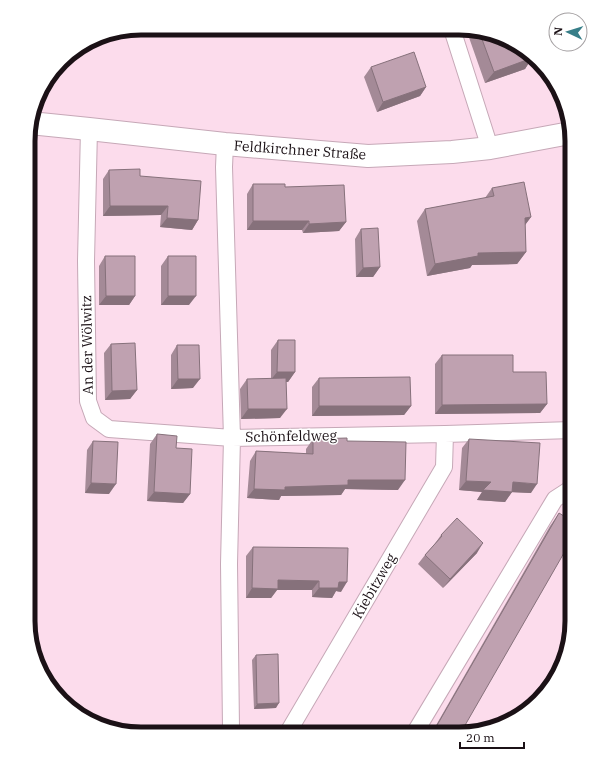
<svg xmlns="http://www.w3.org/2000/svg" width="600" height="762" viewBox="0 0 600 762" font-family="'IBM Plex Serif',serif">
  <rect width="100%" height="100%" fill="#fcdcec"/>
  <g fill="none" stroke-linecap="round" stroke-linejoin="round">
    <g stroke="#c6a8b7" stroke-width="18">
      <path id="street" d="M 452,29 L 490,148
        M 89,129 L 86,261 L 88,401 L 94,418 L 109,429 L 232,438 L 445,434 L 572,430
        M 225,144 L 224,167 L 232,438 L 229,564 L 231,728 L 234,734
        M 287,734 L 444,467 L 445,434
        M 414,734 L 555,499 L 572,488"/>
    </g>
    <g stroke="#c6a8b7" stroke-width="24">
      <path id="secondary" d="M 30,123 L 89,129 L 225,144 L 368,156 L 452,152 L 490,148 L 570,133"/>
    </g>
    <use href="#street" stroke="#fff" stroke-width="16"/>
    <use href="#secondary" stroke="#fff" stroke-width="22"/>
  </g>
  <path fill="#a48a97" d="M 466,29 L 474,29 L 522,47 L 532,58 L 525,69 L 485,83 Z
    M 371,67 L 426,87 L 420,96 L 377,112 L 364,77 Z
    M 109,170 L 140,176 L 198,220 L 192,230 L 160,227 L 161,215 L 103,216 L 103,179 Z
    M 253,184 L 285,187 L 346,222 L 339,231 L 303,233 L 302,230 L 247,230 L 247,194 Z
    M 492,188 L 531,217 L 525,225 L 526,252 L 517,264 L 472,265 L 470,268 L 427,276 L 417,221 L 425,209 L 485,198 Z
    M 361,229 L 380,267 L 373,277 L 356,277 L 355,239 Z
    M 105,256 L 135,296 L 129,305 L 99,305 L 99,266 Z
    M 168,256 L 189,305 L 161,305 L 161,266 Z
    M 278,340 L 295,372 L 288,382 L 286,382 L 280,418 L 241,419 L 240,389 L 247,379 L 271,379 L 271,350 Z
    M 111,344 L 137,390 L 130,399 L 105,400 L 104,353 Z
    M 177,345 L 193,388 L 171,389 L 171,355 Z
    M 442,355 L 513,372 L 547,404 L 540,413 L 435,414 L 435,364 Z
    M 319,378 L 411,406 L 404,415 L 312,416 L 312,387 Z
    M 157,434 L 176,448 L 190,494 L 183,503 L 147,501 L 150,444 Z
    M 313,439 L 347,441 L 398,490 L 345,489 L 341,495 L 281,496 L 279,500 L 247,498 L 250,461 L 256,451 L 306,454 L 306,449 Z
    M 469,439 L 531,493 L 512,492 L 505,502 L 477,500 L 482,492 L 459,490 L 462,448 Z
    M 93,441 L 109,494 L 85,493 L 87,450 Z
    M 559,513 L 460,734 L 431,734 L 550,526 Z
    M 441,535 L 477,553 L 443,588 L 418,564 L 425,555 L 434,545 Z
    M 253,547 L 341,592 L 336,591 L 332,598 L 312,597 L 312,590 L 277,590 L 271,598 L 246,598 L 246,556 Z
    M 256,655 L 276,708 L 254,709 L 252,660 Z"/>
  <path fill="#86717b" d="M 532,58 L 525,69 L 485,83 L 494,72 Z
    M 426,87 L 420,96 L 377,112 L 383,102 Z
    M 110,206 L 168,206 L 161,215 L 103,216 Z
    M 531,217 L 522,229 L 525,218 Z
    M 167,218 L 198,220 L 192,230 L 160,227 Z
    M 253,221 L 309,221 L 302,230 L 247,230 Z
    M 346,222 L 339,231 L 303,233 L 309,224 Z
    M 526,252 L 517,264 L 472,265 L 470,268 L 427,276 L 435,264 L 478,253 Z
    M 380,267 L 373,277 L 356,277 L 363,268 Z
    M 106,296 L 135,296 L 129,305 L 99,305 Z
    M 168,296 L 196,296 L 189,305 L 161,305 Z
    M 277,372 L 295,372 L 288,382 L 270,381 Z
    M 178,379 L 200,379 L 193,388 L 171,389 Z
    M 137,390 L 130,399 L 105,400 L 112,391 Z
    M 547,404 L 540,413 L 435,414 L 442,405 Z
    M 319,406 L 411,406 L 404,415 L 312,416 Z
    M 248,409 L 287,409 L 280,418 L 241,419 Z
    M 348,480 L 405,480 L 398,490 L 345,489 L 341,495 L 281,496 L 279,500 L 247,498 L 254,489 L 285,487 Z
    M 466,481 L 491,482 L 512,492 L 505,502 L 477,500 L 482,492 L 459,490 Z
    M 513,482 L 537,484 L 531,493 L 506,492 Z
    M 91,483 L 116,484 L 109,494 L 85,493 Z
    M 154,492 L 190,494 L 183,503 L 147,501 Z
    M 483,543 L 477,553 L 443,588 L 450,579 Z
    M 278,580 L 319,581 L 312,590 L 277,590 L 271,598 L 246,598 L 252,588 Z
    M 339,582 L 347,582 L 341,592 L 336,591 L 332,598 L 312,597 L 319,588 Z
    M 279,703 L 276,708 L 254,709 L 257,704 Z"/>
  <path fill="#bfa1b0" stroke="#86717b" d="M 479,31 L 522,47 L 532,58 L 494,72 Z
    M 414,52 L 426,87 L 383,102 L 371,67 Z
    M 140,169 L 140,176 L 201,181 L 198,220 L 167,218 L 168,206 L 110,206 L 109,170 Z
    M 524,182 L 531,217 L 525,218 L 526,252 L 478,253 L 478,256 L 435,264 L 425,209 L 494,196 L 492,188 Z
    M 253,184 L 285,184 L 285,187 L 344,185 L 346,222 L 309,224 L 309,221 L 253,221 Z
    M 378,228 L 380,267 L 363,268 L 361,229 Z
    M 105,256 L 135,256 L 135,296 L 106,296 Z
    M 168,256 L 196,256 L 196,296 L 168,296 Z
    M 278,340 L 295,340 L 295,372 L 277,372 Z
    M 135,343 L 137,390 L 112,391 L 111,344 Z
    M 177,345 L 199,345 L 200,379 L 178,379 Z
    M 442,355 L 513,355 L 513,372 L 546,372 L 547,404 L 442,405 Z
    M 410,377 L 411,406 L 319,406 L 319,378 Z
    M 286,378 L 287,409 L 248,409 L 247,379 Z
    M 157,434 L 177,436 L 176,448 L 192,449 L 190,494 L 154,492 Z
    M 347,438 L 347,441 L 406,442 L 405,480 L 348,480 L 348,485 L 285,487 L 285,490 L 254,489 L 256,451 L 313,454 L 313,439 Z
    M 469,439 L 540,443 L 537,484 L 513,482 L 512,492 L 483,490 L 491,482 L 466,481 Z
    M 93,441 L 118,442 L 116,484 L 91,483 Z
    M 559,513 L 572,521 L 572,539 L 460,734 L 432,734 Z
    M 457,518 L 483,543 L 450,579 L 425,555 L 442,536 L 441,535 Z
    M 253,547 L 348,548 L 347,582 L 339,582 L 338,588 L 319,588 L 319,581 L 278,580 L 278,589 L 252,588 Z
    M 278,654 L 279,703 L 257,704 L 256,655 Z"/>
  <g text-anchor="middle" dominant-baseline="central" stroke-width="3" stroke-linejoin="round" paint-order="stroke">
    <g font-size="14" fill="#1b1116" stroke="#fff">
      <text transform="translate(300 150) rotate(4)">Feldkirchner Straße</text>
      <text transform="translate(87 345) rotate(-91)">An der Wölwitz</text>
      <text transform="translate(291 436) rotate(-1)">Schönfeldweg</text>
      <text transform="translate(374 586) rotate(-60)">Kiebitzweg</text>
    </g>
  </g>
  <path d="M0 0H600V762H0ZM141 35H459A106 106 0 0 1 565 141V621A106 106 0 0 1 459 727H141A106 106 0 0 1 35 621V141A106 106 0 0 1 141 35Z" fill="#fff" fill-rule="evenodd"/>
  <path fill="none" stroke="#1b1116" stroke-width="5" d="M141 35H459A106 106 0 0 1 565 141V621A106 106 0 0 1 459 727H141A106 106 0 0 1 35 621V141A106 106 0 0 1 141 35Z"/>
  <g transform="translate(568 32) rotate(274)"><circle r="19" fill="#ffffff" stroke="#a4a0a2"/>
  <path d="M0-3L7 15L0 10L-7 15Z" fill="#377e88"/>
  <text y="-6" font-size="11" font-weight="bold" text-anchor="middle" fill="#1b1116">N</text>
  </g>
  <path d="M460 742v6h64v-6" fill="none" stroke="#1b1116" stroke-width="2"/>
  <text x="466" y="742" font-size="12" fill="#1b1116" stroke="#ffffff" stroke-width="3" paint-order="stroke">20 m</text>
</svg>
